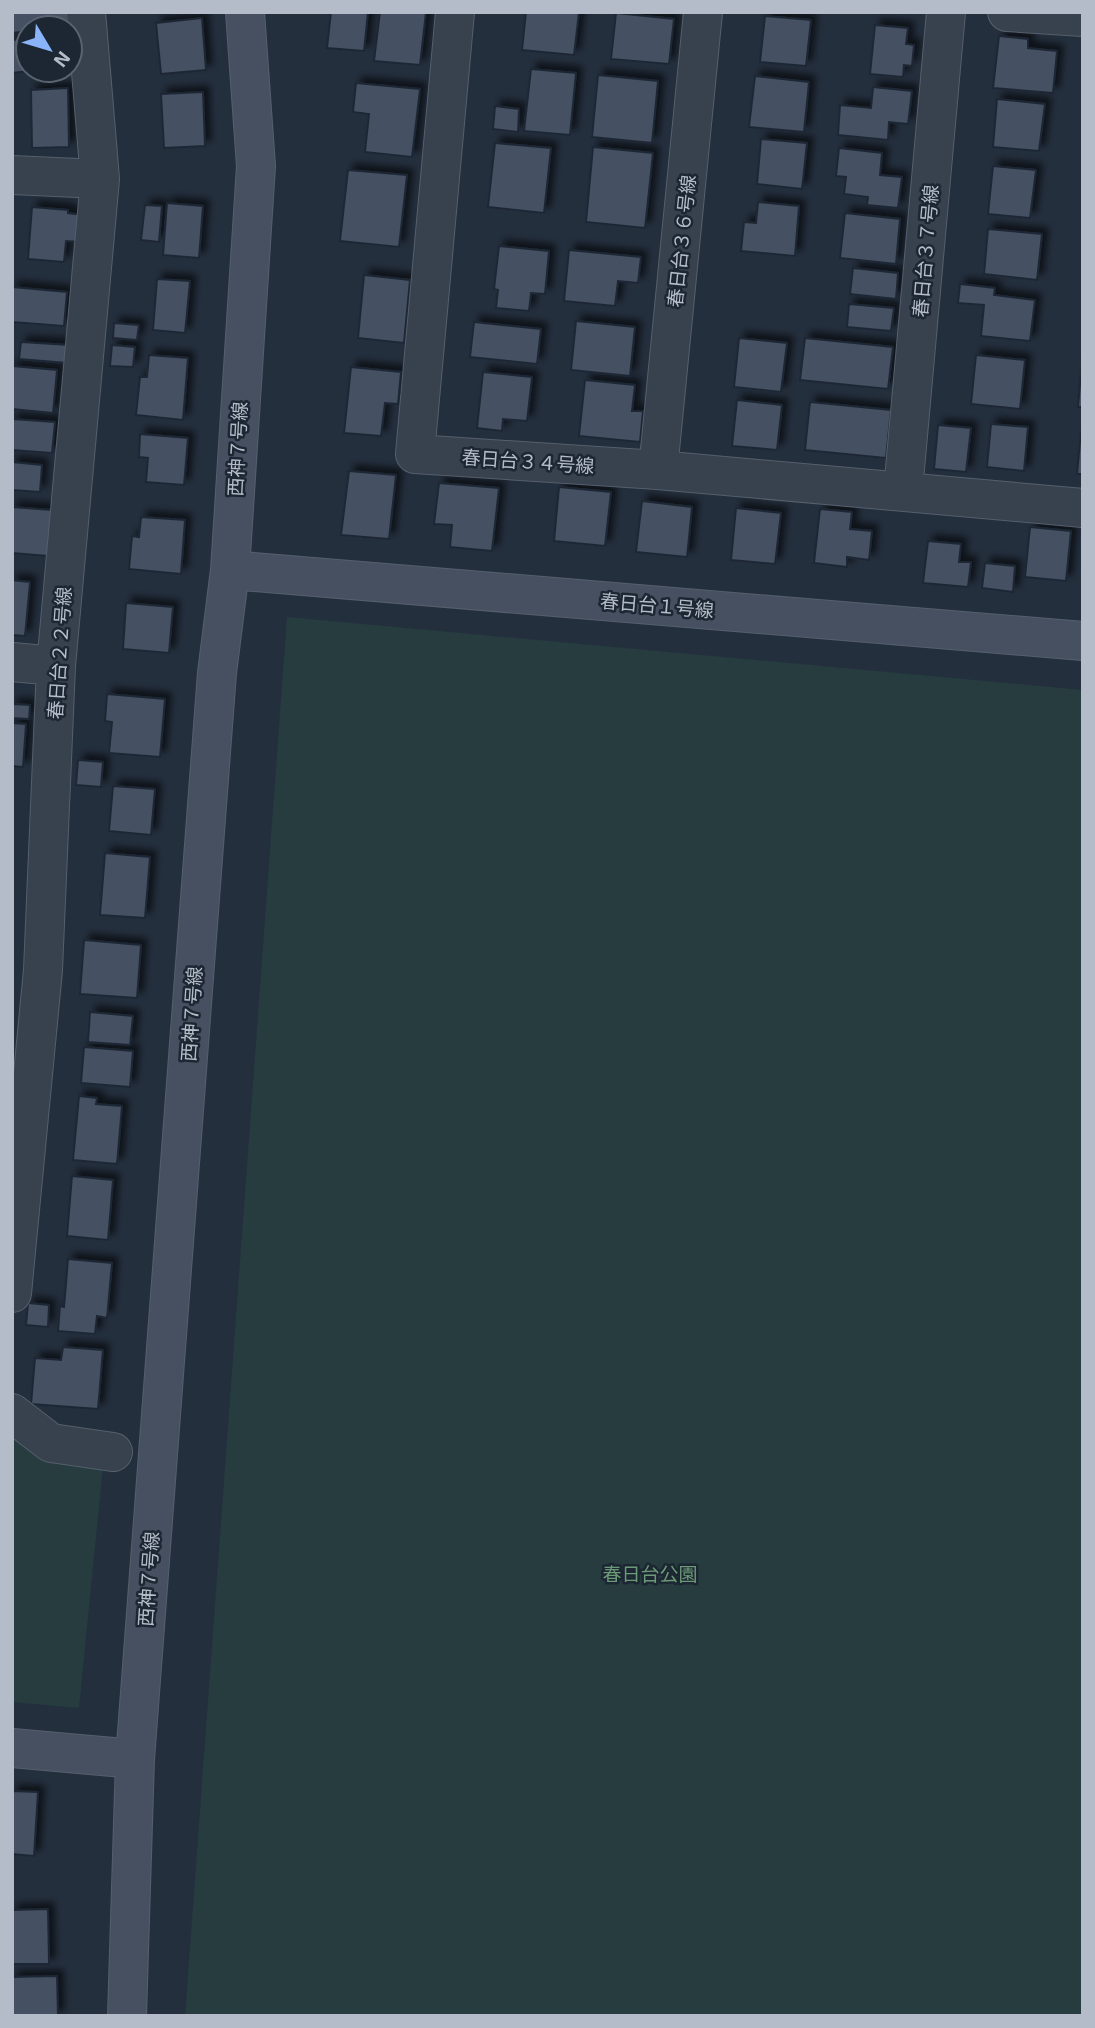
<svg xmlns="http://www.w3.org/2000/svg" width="1095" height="2028" viewBox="0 0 1095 2028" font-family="'Exo 2','Noto Sans JP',sans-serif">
  <defs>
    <filter id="shadow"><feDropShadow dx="6" dy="-6" stdDeviation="3.5" flood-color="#0009"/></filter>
  </defs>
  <rect width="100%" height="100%" fill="#242f3e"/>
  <path fill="#263c3f" d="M 287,617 L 1083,690 L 1083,2016 L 185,2016 Z
    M 12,1435 L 103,1467 L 79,1708 L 12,1702 Z"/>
  <path fill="#455162" stroke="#1f2835" stroke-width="2" filter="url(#shadow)" d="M 12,12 L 67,12 L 68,27 L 28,28 L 28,31 L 12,33 Z
    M 331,12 L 368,12 L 364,51 L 327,48 Z
    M 380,12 L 426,12 L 420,65 L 374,61 Z
    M 526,12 L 579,12 L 574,55 L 522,50 Z
    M 616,13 L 674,19 L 669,64 L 611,59 Z
    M 765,16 L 811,20 L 806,66 L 760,62 Z
    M 202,18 L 206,70 L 161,74 L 156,23 Z
    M 875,25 L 908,28 L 906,44 L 914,45 L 912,66 L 904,65 L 903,77 L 870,74 Z
    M 999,36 L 1028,39 L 1028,48 L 1057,51 L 1053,93 L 993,88 Z
    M 28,38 L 28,70 L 38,70 L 12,73 L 12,40 Z
    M 531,69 L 576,73 L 570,135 L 524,131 Z
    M 598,75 L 658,81 L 652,143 L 592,137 Z
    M 755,76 L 809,82 L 804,132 L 749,127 Z
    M 356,83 L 420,89 L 412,157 L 365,152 L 369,114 L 353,112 Z
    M 873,87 L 912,91 L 908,124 L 889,122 L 888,140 L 838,135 L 840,105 L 871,108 Z
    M 68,88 L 69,147 L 32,148 L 31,90 Z
    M 203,92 L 205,146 L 164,148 L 161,94 Z
    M 997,99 L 1045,104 L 1039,151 L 993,147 Z
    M 495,106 L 519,109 L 518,132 L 493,129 Z
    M 761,139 L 807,143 L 802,189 L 757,184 Z
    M 495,143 L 551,148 L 544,213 L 488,207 Z
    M 593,147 L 653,153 L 645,228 L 586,222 Z
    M 839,148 L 882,153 L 880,175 L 902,177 L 898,208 L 867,205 L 868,197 L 844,194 L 846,177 L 836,176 Z
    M 993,166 L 1036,170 L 1030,218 L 988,214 Z
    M 348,170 L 407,175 L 399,247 L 340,241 Z
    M 758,202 L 799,206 L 795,256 L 741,251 L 744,222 L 756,223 Z
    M 167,203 L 203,206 L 199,258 L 163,255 Z
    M 145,205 L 162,206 L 159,242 L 141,240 Z
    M 32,207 L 68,210 L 68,213 L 83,215 L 81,242 L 66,241 L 64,262 L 28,259 Z
    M 845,213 L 900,219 L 896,264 L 840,258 Z
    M 988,229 L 1042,234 L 1037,280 L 984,274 Z
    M 499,246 L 549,251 L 545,294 L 531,293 L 529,311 L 496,308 L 498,290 L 494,289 Z
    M 569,250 L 641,257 L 638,283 L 618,281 L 615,306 L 564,301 Z
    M 853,268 L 898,273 L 896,299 L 850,294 Z
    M 364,275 L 410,280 L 404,343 L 358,338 Z
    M 157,279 L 190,281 L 185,333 L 153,330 Z
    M 960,284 L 995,288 L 994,295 L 1035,300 L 1030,341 L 981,336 L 984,305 L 958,303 Z
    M 12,287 L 67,292 L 64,326 L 12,322 Z
    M 849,304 L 894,308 L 891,331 L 847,327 Z
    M 576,321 L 635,327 L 630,376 L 571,370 Z
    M 474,322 L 541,329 L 537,364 L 470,357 Z
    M 114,323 L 139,325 L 137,340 L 113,338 Z
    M 739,338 L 787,343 L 781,392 L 734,387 Z
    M 805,338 L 893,347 L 888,389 L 800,380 Z
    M 21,342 L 69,345 L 68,363 L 19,359 Z
    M 112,345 L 135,347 L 133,367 L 110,366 Z
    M 149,355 L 188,358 L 183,420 L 136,415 L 140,377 L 147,377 Z
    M 976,355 L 1025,360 L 1020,409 L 971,404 Z
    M 1082,362 L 1083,362 L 1083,407 L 1078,407 Z
    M 12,366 L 57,370 L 53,413 L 12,409 Z
    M 351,367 L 401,372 L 398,404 L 385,403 L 381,436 L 344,433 Z
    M 483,372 L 532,377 L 527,421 L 503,419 L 502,431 L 477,428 Z
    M 585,380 L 635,385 L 632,411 L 643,411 L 640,442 L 579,436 Z
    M 737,400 L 782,405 L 777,450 L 732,446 Z
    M 810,402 L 891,410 L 886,458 L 805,450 Z
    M 12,419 L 55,422 L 52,453 L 12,450 Z
    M 991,424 L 1028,427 L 1024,471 L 987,467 Z
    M 938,425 L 971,428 L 966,472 L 934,469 Z
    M 1081,432 L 1083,432 L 1083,474 L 1077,474 Z
    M 140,434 L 188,438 L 184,485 L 146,482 L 148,458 L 139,457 Z
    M 12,462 L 42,465 L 40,492 L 12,490 Z
    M 349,471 L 396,475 L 389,539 L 341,535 Z
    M 439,483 L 499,488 L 492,551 L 450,547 L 452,525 L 434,524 Z
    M 559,487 L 611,492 L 605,546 L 554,541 Z
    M 642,501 L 692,507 L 687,557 L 636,552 Z
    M 12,507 L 52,510 L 48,556 L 12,553 Z
    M 736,508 L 781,513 L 775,564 L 731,560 Z
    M 820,509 L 852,512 L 850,529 L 872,531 L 869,560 L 847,557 L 847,567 L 814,563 Z
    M 141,517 L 185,520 L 181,574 L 129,569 L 132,536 L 139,537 Z
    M 1030,527 L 1071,531 L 1066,581 L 1025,577 Z
    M 928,541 L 961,544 L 959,562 L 971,562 L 968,587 L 923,583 Z
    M 985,563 L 1015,566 L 1013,592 L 982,588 Z
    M 12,580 L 30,582 L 25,636 L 12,635 Z
    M 126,603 L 173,607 L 169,653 L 123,649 Z
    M 107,694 L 165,699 L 160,757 L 109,753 L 112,722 L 105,721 Z
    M 12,704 L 30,705 L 29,719 L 12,718 Z
    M 12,723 L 26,724 L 23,767 L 12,766 Z
    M 78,760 L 103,762 L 101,787 L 76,785 Z
    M 113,786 L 155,789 L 151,835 L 109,831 Z
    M 105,853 L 150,857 L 145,918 L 100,915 Z
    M 84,940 L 141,945 L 137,998 L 80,994 Z
    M 90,1012 L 133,1016 L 130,1045 L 88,1042 Z
    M 84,1047 L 133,1051 L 130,1087 L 81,1083 Z
    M 79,1096 L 97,1098 L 96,1104 L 122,1106 L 117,1164 L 73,1160 Z
    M 72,1176 L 113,1180 L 108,1240 L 67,1236 Z
    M 68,1259 L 112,1263 L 107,1318 L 97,1316 L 95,1334 L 58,1331 L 60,1306 L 64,1307 Z
    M 28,1303 L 49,1305 L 48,1327 L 26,1325 Z
    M 63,1347 L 103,1350 L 98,1409 L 31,1404 L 35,1358 L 61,1360 Z
    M 12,1791 L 38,1792 L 34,1856 L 12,1854 Z
    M 48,1909 L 49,1964 L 12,1964 L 12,1910 Z
    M 57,1976 L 58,2016 L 12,2016 L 12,1977 Z"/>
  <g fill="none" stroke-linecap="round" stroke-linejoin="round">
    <g stroke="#565f6c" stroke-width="40">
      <path id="street" d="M 455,12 L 415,454 L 658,470 L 1083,508
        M 1007,12 L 1083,17
        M 12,175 L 100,179
        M 658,470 L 703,12
        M 903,491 L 946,12
        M 12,662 L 56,666
        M 12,1293 L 43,970 L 56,666 L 100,179 L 86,12
        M 12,1413 L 51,1443 L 113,1452"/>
    </g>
    <g stroke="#565f6c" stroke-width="40">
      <path id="secondary" d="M 230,570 L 1083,641
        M 12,1748 L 135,1759
        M 127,2016 L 135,1759 L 217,673 L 230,570 L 256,166 L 245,12"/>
    </g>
    <use href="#street" stroke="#38414e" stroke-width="38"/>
    <use href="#secondary" stroke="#465061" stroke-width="38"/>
  </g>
  <g text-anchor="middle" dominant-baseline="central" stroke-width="5" stroke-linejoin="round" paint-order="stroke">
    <g font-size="19" fill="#b4bcc9" stroke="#1d2633">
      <text transform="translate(681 241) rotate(-84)">春日台３６号線</text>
      <text transform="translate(925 251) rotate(-85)">春日台３７号線</text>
      <text transform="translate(237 449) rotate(-87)">西神７号線</text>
      <text transform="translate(528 461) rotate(4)">春日台３４号線</text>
      <text transform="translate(657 605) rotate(5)">春日台１号線</text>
      <text transform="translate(59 653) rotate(-86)">春日台２２号線</text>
      <text transform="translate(191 1014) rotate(-86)">西神７号線</text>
      <text transform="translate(148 1579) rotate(-86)">西神７号線</text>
    </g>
    <g font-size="19" fill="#6b9a76" stroke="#1d2633">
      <text x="650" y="1573">春日台公園</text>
    </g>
  </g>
  <rect width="1095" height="2028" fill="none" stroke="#b4bcc9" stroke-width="28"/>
  <g transform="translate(49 49) rotate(128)"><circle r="33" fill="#1d2633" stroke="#59626f" stroke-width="2"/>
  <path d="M0-5L12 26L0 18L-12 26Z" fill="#8ab4f8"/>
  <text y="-10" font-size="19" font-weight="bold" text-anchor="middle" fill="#b4bcc9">N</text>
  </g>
</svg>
